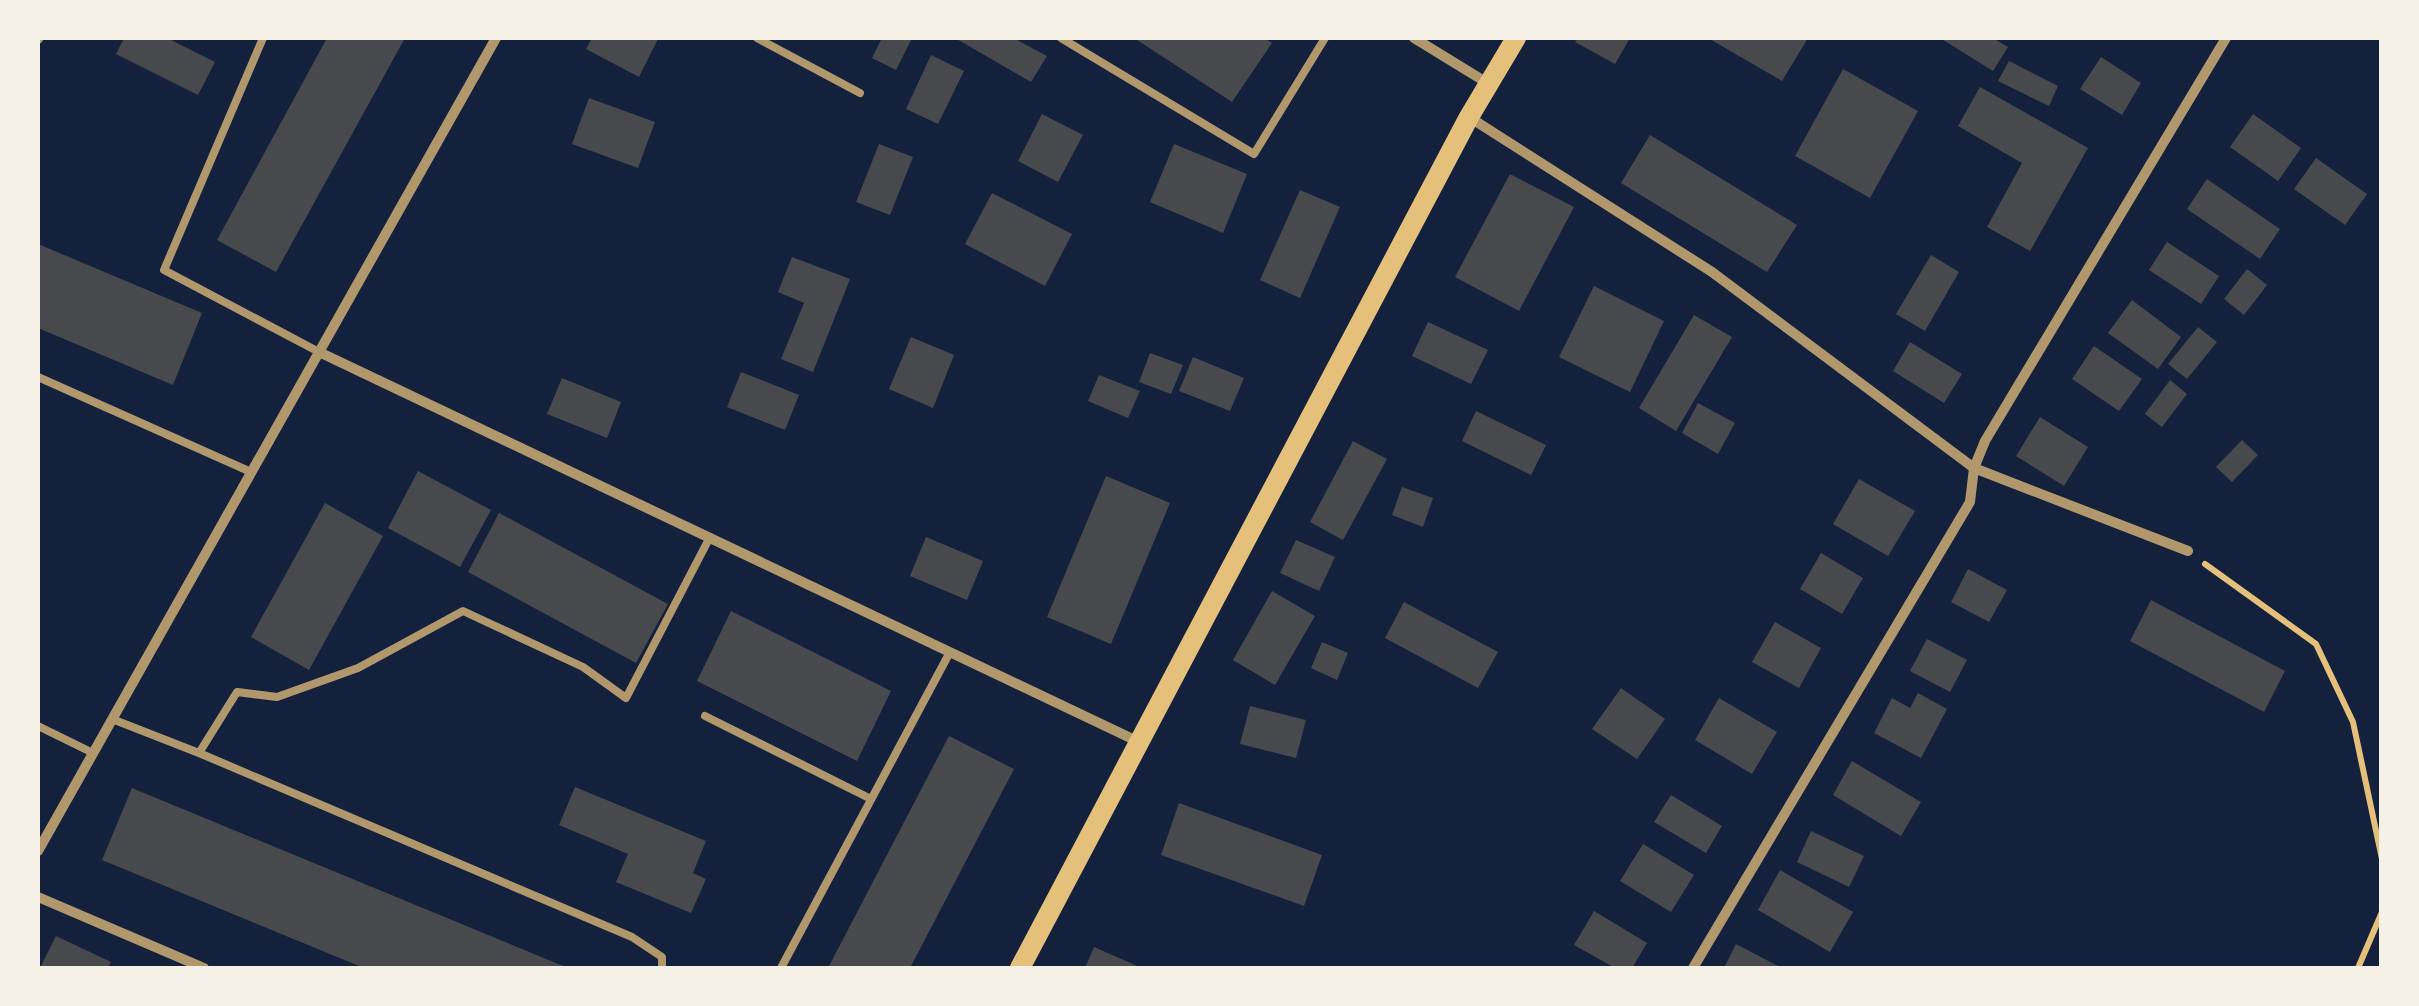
<svg xmlns="http://www.w3.org/2000/svg" width="2419" height="1006" viewBox="0 0 2419 1006" font-family="'PT Sans',sans-serif">
  <rect width="100%" height="100%" fill="#14213d"/>
  <path fill="#48494c" d="M 124,38 L 167,38 L 215,62 L 198,95 L 116,54 Z
    M 327,38 L 405,38 L 276,272 L 217,240 Z
    M 592,38 L 655,38 L 658,39 L 639,77 L 586,49 Z
    M 882,38 L 912,38 L 896,70 L 872,58 Z
    M 955,38 L 1013,38 L 1047,56 L 1031,82 Z
    M 1134,38 L 1264,38 L 1272,43 L 1232,102 Z
    M 1578,38 L 1630,38 L 1615,64 L 1575,42 Z
    M 1708,38 L 1808,38 L 1782,81 Z
    M 1940,38 L 1993,38 L 2008,47 L 1993,71 Z
    M 931,55 L 964,71 L 938,124 L 906,109 Z
    M 2101,57 L 2141,83 L 2122,115 L 2080,89 Z
    M 2009,61 L 2058,86 L 2049,106 L 1998,81 Z
    M 1843,69 L 1918,111 L 1870,198 L 1795,156 Z
    M 1980,87 L 2088,148 L 2030,251 L 1987,227 L 2022,163 L 1958,126 Z
    M 589,98 L 655,122 L 638,168 L 572,144 Z
    M 1042,114 L 1083,135 L 1058,182 L 1018,161 Z
    M 2253,114 L 2301,148 L 2278,181 L 2230,147 Z
    M 1650,135 L 1797,225 L 1767,272 L 1621,183 Z
    M 879,144 L 913,157 L 890,215 L 856,202 Z
    M 1174,144 L 1247,174 L 1223,233 L 1150,202 Z
    M 2316,158 L 2367,194 L 2345,225 L 2294,189 Z
    M 1510,174 L 1574,207 L 1519,311 L 1455,277 Z
    M 2207,179 L 2280,229 L 2260,259 L 2187,209 Z
    M 1300,190 L 1340,207 L 1300,298 L 1260,280 Z
    M 992,193 L 1072,234 L 1045,286 L 965,244 Z
    M 2167,242 L 2219,276 L 2201,304 L 2149,270 Z
    M 38,244 L 202,313 L 173,385 L 38,328 Z
    M 1931,255 L 1959,272 L 1925,331 L 1896,314 Z
    M 792,257 L 850,279 L 813,372 L 781,359 L 804,303 L 778,292 Z
    M 2247,269 L 2267,285 L 2244,315 L 2224,299 Z
    M 1594,286 L 1664,321 L 1630,392 L 1559,357 Z
    M 2132,300 L 2181,337 L 2158,369 L 2108,333 Z
    M 1694,315 L 1732,337 L 1676,431 L 1639,408 Z
    M 1428,322 L 1488,350 L 1471,384 L 1412,356 Z
    M 2198,327 L 2217,342 L 2187,379 L 2168,364 Z
    M 911,337 L 954,355 L 933,408 L 889,389 Z
    M 1910,342 L 1962,374 L 1944,403 L 1893,371 Z
    M 2094,346 L 2142,379 L 2119,411 L 2072,379 Z
    M 1150,353 L 1183,365 L 1171,394 L 1139,382 Z
    M 1193,357 L 1244,378 L 1230,411 L 1179,391 Z
    M 741,372 L 799,395 L 785,430 L 727,407 Z
    M 1099,375 L 1140,391 L 1128,418 L 1088,401 Z
    M 562,378 L 621,402 L 607,438 L 547,414 Z
    M 2170,380 L 2187,394 L 2162,427 L 2145,414 Z
    M 1698,403 L 1735,423 L 1718,454 L 1682,433 Z
    M 1476,411 L 1546,445 L 1531,475 L 1462,441 Z
    M 2040,417 L 2088,447 L 2064,486 L 2016,456 Z
    M 2242,440 L 2258,455 L 2232,482 L 2216,467 Z
    M 1353,441 L 1387,459 L 1343,540 L 1310,522 Z
    M 418,471 L 491,510 L 460,567 L 388,528 Z
    M 1106,476 L 1170,503 L 1111,644 L 1047,617 Z
    M 1859,479 L 1915,511 L 1888,556 L 1833,524 Z
    M 1402,487 L 1433,498 L 1423,527 L 1392,515 Z
    M 325,503 L 383,536 L 309,670 L 251,637 Z
    M 499,513 L 668,604 L 636,663 L 468,572 Z
    M 926,537 L 983,561 L 967,600 L 910,576 Z
    M 1296,540 L 1335,557 L 1319,591 L 1280,573 Z
    M 1821,553 L 1863,578 L 1842,614 L 1800,589 Z
    M 1968,569 L 2007,590 L 1989,622 L 1951,602 Z
    M 1272,591 L 1315,616 L 1275,685 L 1233,660 Z
    M 2151,600 L 2285,671 L 2264,712 L 2130,641 Z
    M 1404,602 L 1498,652 L 1478,688 L 1385,638 Z
    M 731,611 L 891,691 L 857,761 L 697,681 Z
    M 1775,622 L 1821,648 L 1799,688 L 1752,662 Z
    M 1927,639 L 1967,660 L 1950,692 L 1910,671 Z
    M 1322,642 L 1348,653 L 1337,680 L 1311,668 Z
    M 1621,688 L 1665,719 L 1637,759 L 1592,729 Z
    M 1918,693 L 1947,709 L 1921,758 L 1874,733 L 1892,698 L 1910,708 Z
    M 1719,698 L 1777,732 L 1752,774 L 1695,740 Z
    M 1250,706 L 1306,720 L 1296,758 L 1240,744 Z
    M 949,736 L 1014,769 L 910,968 L 828,968 Z
    M 1852,761 L 1921,802 L 1901,836 L 1833,795 Z
    M 575,787 L 706,841 L 693,873 L 706,879 L 691,913 L 616,882 L 628,854 L 559,825 Z
    M 132,788 L 568,968 L 364,968 L 102,860 Z
    M 1671,795 L 1722,826 L 1706,853 L 1654,822 Z
    M 1179,803 L 1322,855 L 1304,906 L 1161,855 Z
    M 1811,831 L 1864,856 L 1849,887 L 1797,862 Z
    M 1643,844 L 1694,875 L 1671,912 L 1620,881 Z
    M 1780,870 L 1853,912 L 1830,952 L 1758,910 Z
    M 1594,911 L 1647,943 L 1632,968 L 1615,968 L 1574,945 Z
    M 56,936 L 111,962 L 108,968 L 40,968 Z
    M 1736,944 L 1782,968 L 1724,968 Z
    M 1094,947 L 1142,968 L 1085,968 Z"/>
  <g fill="none" stroke-linecap="round" stroke-linejoin="round">
    <path stroke="#e5c07b" stroke-width="6" d="M 2205,564 L 2316,644 L 2353,722 L 2382,859
      M 2358,968 L 2382,912"/>
    <path stroke="#b1986c" stroke-width="8" d="M 263,38 L 164,270 L 319,352
      M 757,38 L 860,93
      M 1061,38 L 1254,154 L 1325,38
      M 38,377 L 251,472
      M 705,716 L 871,799
      M 112,719 L 199,753 L 632,937 L 662,957 L 662,968
      M 38,726 L 93,753
      M 199,753 L 237,692 L 277,697 L 358,668 L 463,611 L 583,667 L 626,698 L 710,537
      M 781,968 L 950,652"/>
    <path stroke="#b1986c" stroke-width="10" d="M 1414,38 L 1489,84
      M 38,39 L 38,38
      M 1469,117 L 1712,272 L 1974,468 L 2188,551
      M 319,352 L 1139,742
      M 38,851 L 496,38
      M 38,897 L 204,968
      M 1693,968 L 1970,502 L 1974,468 L 1985,441 L 2226,38"/>
    <path stroke="#e5c07b" stroke-width="20" d="M 1020,968 L 1469,117 L 1516,38"/>
  </g>
  <rect width="2419" height="1006" fill="none" stroke="#f6f1e7" stroke-width="80"/>
</svg>
